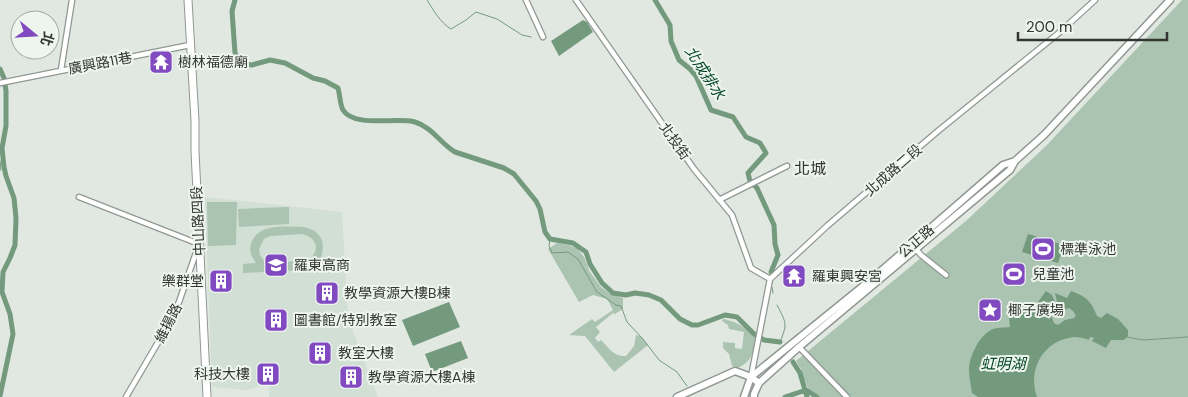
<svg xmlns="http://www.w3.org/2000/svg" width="1188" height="397" viewBox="0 0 1188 397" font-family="'DM Sans','Noto Sans TC',sans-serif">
  <rect width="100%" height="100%" fill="#e1e8e2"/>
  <path fill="#d1dfd4" d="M 205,197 L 342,212 L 348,318 L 378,397 L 269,397 L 269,383 L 248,390 L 212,387 Z"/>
  <path fill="#abc3b1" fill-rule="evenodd" d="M 1182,0 L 1188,0 L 1188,397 L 817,397 L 810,393 L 802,374 L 801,369 L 796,361 L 967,220 L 1046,146 Z
    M 207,202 L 237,202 L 236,245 L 208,246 Z
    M 289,207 L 289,224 L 239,227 L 238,209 Z
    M 303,227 C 323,231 326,243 320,261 L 340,260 L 340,268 L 243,273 L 243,264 L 256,263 C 251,256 248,249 252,241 C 260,223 287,227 303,227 ZM 303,234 C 318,239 320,250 309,260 L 272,263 L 264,261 L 260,255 L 259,249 L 264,239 L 270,236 Z
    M 557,243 L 568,245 L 577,248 L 584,257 L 590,272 L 601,287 L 609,293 L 623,298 L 623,309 L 615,314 L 613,313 L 596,327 L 600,332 L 595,338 L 598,342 L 601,340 C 609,348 614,357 626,356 L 634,346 L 636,335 L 640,336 L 648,345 L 614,372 L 585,336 L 569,335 L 592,319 L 595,322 L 613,310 L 607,299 L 593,295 L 579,302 L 548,249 Z
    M 723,319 C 739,322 744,327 755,338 C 753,354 753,360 738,368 L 732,366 L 729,354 L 723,348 L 723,342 L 735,343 L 735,348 L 742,349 L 744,332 L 729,329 L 728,325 L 722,321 Z"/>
  <path fill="#749a7e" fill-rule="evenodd" d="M 583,20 L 587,22 L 593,32 L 559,56 L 551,41 Z
    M 1028,234 L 1064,245 L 1058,263 L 1022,252 Z
    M 1046,291 L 1052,295 L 1055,302 L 1057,302 L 1055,293 L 1067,298 L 1071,291 C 1086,296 1091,301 1097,316 L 1101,318 L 1107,313 L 1118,319 L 1128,330 L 1128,336 L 1124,340 L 1111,340 L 1106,348 L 1092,341 L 1094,338 L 1091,337 L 1089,338 L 1089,340 C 1084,338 1079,337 1074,337 C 1044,340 1027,369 1037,397 L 978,397 L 972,393 C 971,386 969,377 969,370 C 969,357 979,336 991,330 C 996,327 1004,328 1010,327 L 1008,309 L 1011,303 L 1019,308 L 1023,302 L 1039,312 L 1041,309 L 1035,306 ZM 1059,308 L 1065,310 L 1069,308 L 1073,311 L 1076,316 L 1074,318 L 1065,320 L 1058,325 L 1054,323 L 1051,315 L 1052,311 Z
    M 449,302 L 460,327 L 413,346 L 402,320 Z
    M 461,341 L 468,358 L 432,372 L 425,354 Z"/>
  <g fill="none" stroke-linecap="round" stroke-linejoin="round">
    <path stroke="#749a7e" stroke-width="1" d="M 427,0 C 434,11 440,22 451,29 L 466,20 L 476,12 L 497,19 L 522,35 L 531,37
      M 0,161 L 1,170 L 0,170
      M 550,239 L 549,246 L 552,253 L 568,252 L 578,259 L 597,292 L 616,305 L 621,306 L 627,322 L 643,339 L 659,360 L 677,372 L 687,386
      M 772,287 L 773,293
      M 777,305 C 786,323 788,323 780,342
      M 1127,337 L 1143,340 L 1188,337"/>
    <path stroke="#749a7e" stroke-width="5" d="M 235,0 L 232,11 L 235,53 L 239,60 L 245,64 L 252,65 L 270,60 L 285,63 L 313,78 L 325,81 L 338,88 C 340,95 340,105 343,110 C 354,128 397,117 415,122 C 432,127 441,144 455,152 L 504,168 L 514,174 L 536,201 L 540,209 L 545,232 L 550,239 L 573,243 L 586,252 L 590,264 L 602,283 L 613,293 L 626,295 L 635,293 L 649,295 L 661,300 L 680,319 L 692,325 L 698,325 L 725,315 L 737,317 L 754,334 L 764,340 L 780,342
      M 655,0 L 670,25 L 671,41 L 679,60 L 690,69 L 696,76 L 711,110 L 733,117 L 746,137 L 760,143 L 766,153 L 748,173 L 750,181 L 757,188 L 774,225 L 775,244 L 778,255 L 771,272
      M 0,69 L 4,78 L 6,91 L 6,126 L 2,148 L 4,167 L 6,176 L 14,198 L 16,218 L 15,245 L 10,258 L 3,272 L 2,292 L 10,314 L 13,334 L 0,396
      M 793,362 L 800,373 L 807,397
      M 785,397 L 806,390 L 817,397"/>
    <g stroke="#919893" stroke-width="7">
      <path id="street" d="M 526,0 L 543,37
        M 576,0 L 694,169 L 732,215 L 751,268 L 770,279
        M 61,70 L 72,0
        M 0,83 L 190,45
        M 79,197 L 199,244 L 179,302 L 160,339 L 126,397
        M 719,200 L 787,166
        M 914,247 L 921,255 L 946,275
        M 799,347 L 847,397
        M 751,377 L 770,279 L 827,226 L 938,131 L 1060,32 L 1095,0"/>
    </g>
    <g stroke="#919893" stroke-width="9">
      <path id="secondary" d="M 677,397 L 735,371 L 751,377 L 759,383
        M 744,397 L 751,377 L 873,278 L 1003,165 L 1015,161
        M 754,397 L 754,394 L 759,383 L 799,347 L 1010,170 L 1015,161 L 1044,135 L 1170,0"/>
    </g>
    <g stroke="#919893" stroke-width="9">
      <path id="primary" d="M 188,0 L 195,121 L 195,151 L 207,397"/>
    </g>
    <use href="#street" stroke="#fff" stroke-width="4.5"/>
    <use href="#secondary" stroke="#fff" stroke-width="6"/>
    <use href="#primary" stroke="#fff" stroke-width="7"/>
  </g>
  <defs>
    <g id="temple-square" transform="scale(1.25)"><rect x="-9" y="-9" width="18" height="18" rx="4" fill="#824ac0" stroke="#eef5ef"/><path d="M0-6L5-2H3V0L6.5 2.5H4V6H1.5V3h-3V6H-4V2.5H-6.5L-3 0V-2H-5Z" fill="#fff"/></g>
    <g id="stadium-square" transform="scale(1.25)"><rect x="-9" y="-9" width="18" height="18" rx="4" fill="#824ac0" stroke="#eef5ef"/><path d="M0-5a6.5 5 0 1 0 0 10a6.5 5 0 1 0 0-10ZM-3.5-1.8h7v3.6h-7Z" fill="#fff"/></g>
    <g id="school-square" transform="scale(1.25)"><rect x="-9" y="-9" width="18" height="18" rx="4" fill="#824ac0" stroke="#eef5ef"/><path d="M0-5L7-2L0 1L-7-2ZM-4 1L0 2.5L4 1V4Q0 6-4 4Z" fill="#fff"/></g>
    <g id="building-square" transform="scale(1.25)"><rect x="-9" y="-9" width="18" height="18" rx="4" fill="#824ac0" stroke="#eef5ef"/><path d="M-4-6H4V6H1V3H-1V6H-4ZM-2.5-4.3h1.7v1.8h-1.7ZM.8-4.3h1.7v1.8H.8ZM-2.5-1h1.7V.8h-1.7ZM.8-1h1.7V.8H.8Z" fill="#fff"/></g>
    <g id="sight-square" transform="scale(1.25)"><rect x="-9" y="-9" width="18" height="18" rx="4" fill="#824ac0" stroke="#eef5ef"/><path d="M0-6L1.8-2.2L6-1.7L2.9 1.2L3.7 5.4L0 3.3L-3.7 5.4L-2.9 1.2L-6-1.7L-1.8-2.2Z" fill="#fff"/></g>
  </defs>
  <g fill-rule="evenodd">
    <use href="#temple-square" x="161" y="62"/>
    <use href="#stadium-square" x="1043" y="249"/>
    <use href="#school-square" x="276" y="265"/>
    <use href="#stadium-square" x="1014" y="274"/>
    <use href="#temple-square" x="794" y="276"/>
    <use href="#building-square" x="221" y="281"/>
    <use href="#building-square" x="327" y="293"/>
    <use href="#sight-square" x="990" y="310"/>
    <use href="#building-square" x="276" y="320"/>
    <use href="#building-square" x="320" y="353"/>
    <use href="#building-square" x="268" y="374"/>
    <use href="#building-square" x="351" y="377"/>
  </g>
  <g text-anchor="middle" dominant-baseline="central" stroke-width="4" stroke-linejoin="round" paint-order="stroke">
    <g font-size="14" fill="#323532" stroke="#eef5ef" text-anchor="start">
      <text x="178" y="62">樹林福德廟</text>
      <text x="1060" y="249">標準泳池</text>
      <text x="294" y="265">羅東高商</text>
      <text x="1032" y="274">兒童池</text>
      <text x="812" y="276">羅東興安宮</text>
      <text x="204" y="281" text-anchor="end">樂群堂</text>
      <text x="344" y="293">教學資源大樓B棟</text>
      <text x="1008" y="310">椰子廣場</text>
      <text x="294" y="320">圖書館/特別教室</text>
      <text x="338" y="353">教室大樓</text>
      <text x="250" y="374" text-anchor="end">科技大樓</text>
      <text x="368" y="377">教學資源大樓A棟</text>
    </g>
    <g font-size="14" fill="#323532" stroke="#eef5ef">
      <text transform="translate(100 63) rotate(-11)">廣興路11巷</text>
      <text transform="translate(675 141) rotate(55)">北投街</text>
      <text transform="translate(893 170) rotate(-41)">北成路二段</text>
      <text transform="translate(198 221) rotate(-93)">中山路四段</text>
      <text transform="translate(916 241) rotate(-41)">公正路</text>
      <text transform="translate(168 323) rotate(-63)">維揚路</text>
    </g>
    <g font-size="15" font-style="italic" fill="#044824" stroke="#eef5ef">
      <text transform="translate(705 73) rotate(57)">北成排水</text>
      <text x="1003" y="364">虹明湖</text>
    </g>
    <g font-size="16" fill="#323532" stroke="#eef5ef">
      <text x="810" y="168">北城</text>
    </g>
  </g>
  <g transform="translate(35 35) rotate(108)"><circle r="24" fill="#eef5ef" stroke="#a3a8a3"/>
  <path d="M0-4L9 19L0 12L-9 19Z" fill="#824ac0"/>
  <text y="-8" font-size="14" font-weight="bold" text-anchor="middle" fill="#323532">北</text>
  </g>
  <path d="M1018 32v8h149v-8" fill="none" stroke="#323532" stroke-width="2.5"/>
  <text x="1026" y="32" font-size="15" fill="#323532" stroke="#eef5ef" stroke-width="4" paint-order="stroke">200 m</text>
</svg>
